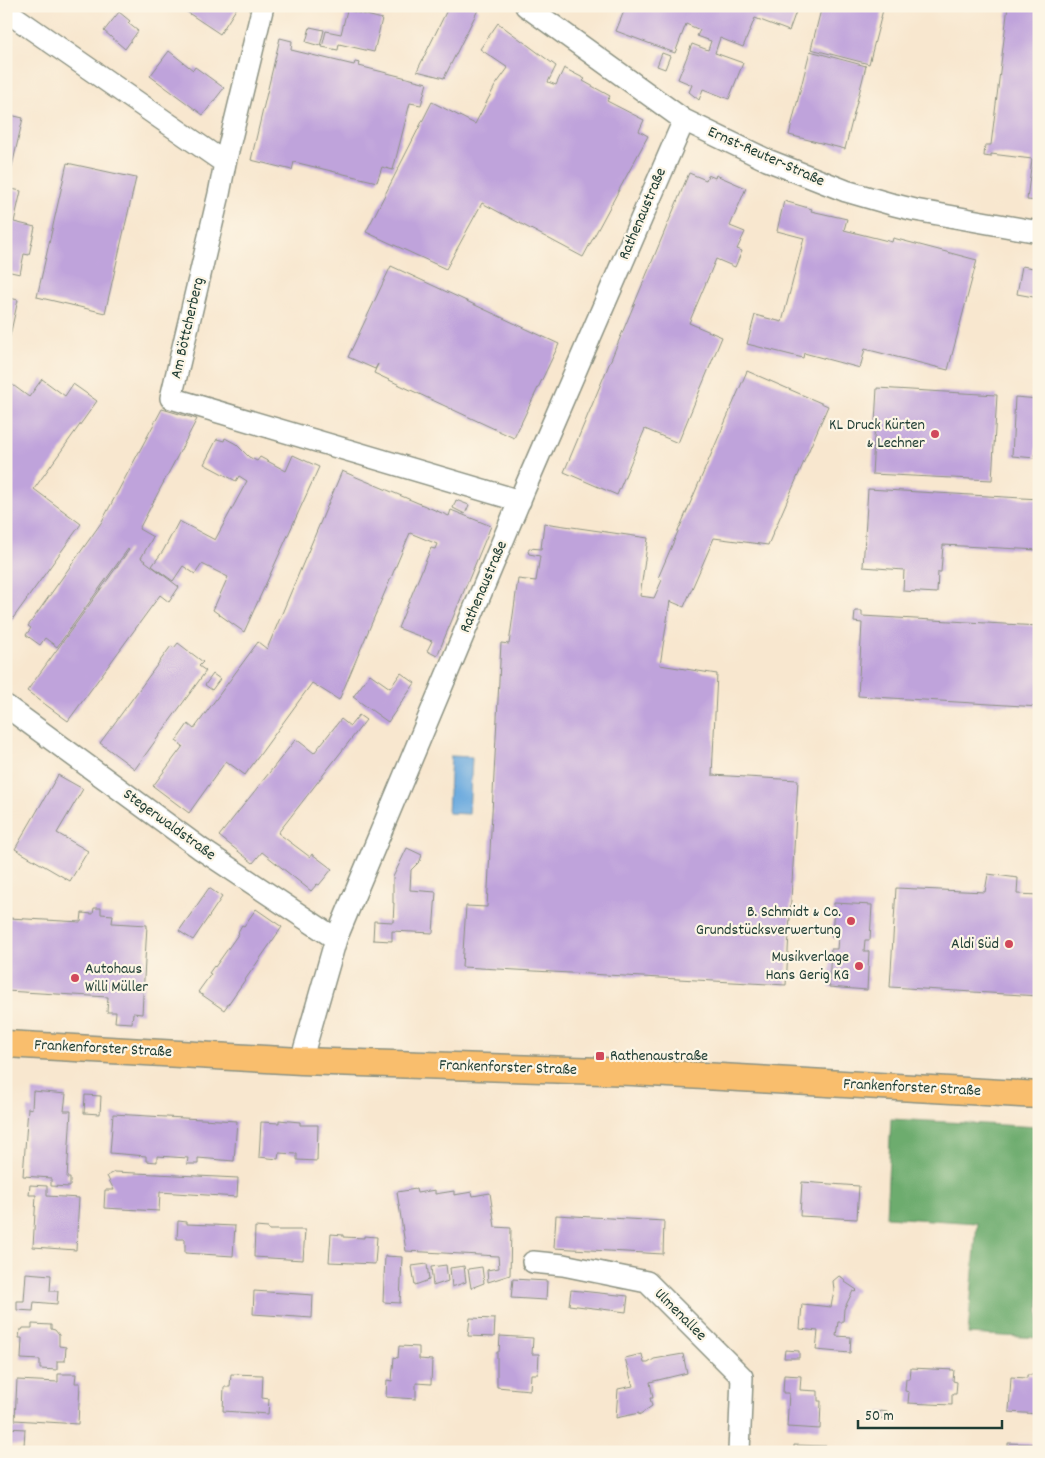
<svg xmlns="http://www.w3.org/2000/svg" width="1045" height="1458" viewBox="0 0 1045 1458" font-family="Dekko,sans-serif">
  <rect width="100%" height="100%" fill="#fcf5e5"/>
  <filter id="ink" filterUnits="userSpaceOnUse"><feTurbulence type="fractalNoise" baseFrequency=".02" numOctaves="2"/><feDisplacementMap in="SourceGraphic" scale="10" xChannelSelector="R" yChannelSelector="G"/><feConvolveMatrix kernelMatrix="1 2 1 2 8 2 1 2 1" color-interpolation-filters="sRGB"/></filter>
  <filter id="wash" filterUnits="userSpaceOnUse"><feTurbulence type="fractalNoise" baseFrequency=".0096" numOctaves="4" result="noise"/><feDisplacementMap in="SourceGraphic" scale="20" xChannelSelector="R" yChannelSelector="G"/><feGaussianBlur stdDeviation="1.12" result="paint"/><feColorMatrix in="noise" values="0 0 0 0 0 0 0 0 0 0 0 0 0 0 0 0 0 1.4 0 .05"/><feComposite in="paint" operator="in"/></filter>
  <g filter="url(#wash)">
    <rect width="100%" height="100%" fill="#f8e7cf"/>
    <path fill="#6dac6e" stroke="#467451" d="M 891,1119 L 1039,1127 L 1039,1338 L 968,1334 L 977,1223 L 886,1217 Z"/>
    <path fill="#6dabdf" stroke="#46748a" d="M 451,756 L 472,757 L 469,814 L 448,813 Z"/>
    <g id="blocks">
      <path fill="#bfa3db" d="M 178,6 L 238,6 L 220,34 Z
        M 449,6 L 473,6 L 478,10 L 444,78 L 417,71 Z
        M 626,6 L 798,6 L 789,31 L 755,18 L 743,47 L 720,38 L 715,53 L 743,63 L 729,99 L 703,89 L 699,100 L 689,92 L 692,85 L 678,79 L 692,44 L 708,50 L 711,41 L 697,36 L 700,30 L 686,24 L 675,53 L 616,31 Z
        M 822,6 L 884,6 L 869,64 L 811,49 Z
        M 1008,6 L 1039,6 L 1039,201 L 1027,200 L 1032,159 L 991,154 L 991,157 L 984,156 L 985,145 L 991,145 Z
        M 347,10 L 382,19 L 374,52 L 339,44 L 338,50 L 322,47 L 326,31 L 341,34 Z
        M 119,12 L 130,21 L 128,23 L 138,31 L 125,49 L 104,31 Z
        M 498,23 L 556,66 L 548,82 L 556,85 L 564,68 L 585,79 L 583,81 L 610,96 L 607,101 L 644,120 L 639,131 L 648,136 L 583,257 L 482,203 L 446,269 L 366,232 L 432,102 L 475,124 L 495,86 L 508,68 L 480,49 Z
        M 310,27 L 324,30 L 320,46 L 306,42 Z
        M 280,38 L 292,41 L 291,50 L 354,65 L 355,62 L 360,63 L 359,66 L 427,83 L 421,105 L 410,103 L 393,170 L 382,167 L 377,182 L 294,162 L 292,170 L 251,160 Z
        M 169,51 L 193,70 L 195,67 L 224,88 L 203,115 L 150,76 Z
        M 810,51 L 866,66 L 845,149 L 789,135 Z
        M 662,53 L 670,56 L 665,69 L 657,66 Z
        M 6,114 L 23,118 L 7,188 L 21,191 L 14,222 L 35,227 L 29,255 L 24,254 L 20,274 L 6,271 Z
        M 67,163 L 136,178 L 105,313 L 37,297 Z
        M 689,173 L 706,180 L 708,175 L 715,178 L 716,175 L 746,188 L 730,226 L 745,232 L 737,249 L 742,251 L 735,267 L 716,259 L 689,323 L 722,337 L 678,443 L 645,429 L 617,495 L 564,472 Z
        M 784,201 L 812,209 L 811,211 L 847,219 L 844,230 L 892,242 L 893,238 L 977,260 L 948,370 L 865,349 L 860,368 L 804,353 L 803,358 L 747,344 L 755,315 L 782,322 L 804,238 L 777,231 Z
        M 391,266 L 559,344 L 514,438 L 374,373 L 378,364 L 375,369 L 348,357 Z
        M 1022,266 L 1039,269 L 1039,298 L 1017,294 Z
        M 6,297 L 18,300 L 7,349 L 6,349 Z
        M 747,371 L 828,406 L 768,545 L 714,538 L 684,607 L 670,601 L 660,665 L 717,674 L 712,775 L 798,780 L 786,985 L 462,967 L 466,906 L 487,907 L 501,643 L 509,644 L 518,579 L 536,581 L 540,556 L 529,554 L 528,551 L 529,548 L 541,549 L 544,523 L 648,538 L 640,596 L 654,598 L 662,580 L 658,578 Z
        M 42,379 L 65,396 L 73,384 L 97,401 L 34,489 L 81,524 L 6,628 L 6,380 L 29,397 Z
        M 877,388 L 997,395 L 992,480 L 872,474 Z
        M 1015,397 L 1039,399 L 1039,447 L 1036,447 L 1035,458 L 1012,456 Z
        M 162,409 L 197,419 L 139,529 L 153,537 L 141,558 L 179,587 L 169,602 L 160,595 L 68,721 L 27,691 L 129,550 L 128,549 L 57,647 L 45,638 L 40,645 L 26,635 L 31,628 L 28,626 L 101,523 Z
        M 225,438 L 236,444 L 249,457 L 257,461 L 260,457 L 286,471 L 293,455 L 319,467 L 244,632 L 213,610 L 228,577 L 202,564 L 195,574 L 183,566 L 173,581 L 152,566 L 163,551 L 179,521 L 215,540 L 247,481 L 239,476 L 236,481 L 204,464 L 217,439 L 224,441 Z
        M 342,471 L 449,516 L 451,510 L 491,526 L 437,656 L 427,651 L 432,641 L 398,628 L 431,548 L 435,549 L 437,544 L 410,533 L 339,700 L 312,683 L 245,775 L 226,761 L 189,813 L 153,786 L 183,746 L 176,741 L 188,724 L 194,729 L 258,642 L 267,649 Z
        M 868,489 L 1039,499 L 1039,550 L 943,545 L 941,572 L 938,572 L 937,593 L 903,591 L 904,570 L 863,567 Z
        M 456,500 L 469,505 L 465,514 L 453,508 Z
        M 855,611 L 862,611 L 862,616 L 1039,626 L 1039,707 L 858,696 L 862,623 L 854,622 Z
        M 178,643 L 203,662 L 199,666 L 206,671 L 135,769 L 100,743 L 171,646 L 174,648 Z
        M 401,673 L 415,683 L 388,722 L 353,697 L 370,674 L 390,688 Z
        M 213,674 L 220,679 L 212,690 L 205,685 Z
        M 359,715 L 366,720 L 278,833 L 310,857 L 312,854 L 332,869 L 319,885 L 317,884 L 311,891 L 262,852 L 253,863 L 219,836 L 296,739 L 314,753 L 341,719 L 350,726 Z
        M 58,775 L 83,789 L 57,833 L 88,851 L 70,881 L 15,849 Z
        M 407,848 L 422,855 L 420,861 L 411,870 L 410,890 L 436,892 L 433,933 L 392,931 L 392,941 L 373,940 L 374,921 L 393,922 L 394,903 L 393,903 L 393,877 Z
        M 988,874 L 1018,878 L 1017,894 L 1039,895 L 1039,996 L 890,987 L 896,888 L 985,892 Z
        M 209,888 L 222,897 L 193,940 L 179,931 Z
        M 834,903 L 872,905 L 870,940 L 865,940 L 864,951 L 869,951 L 867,990 L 829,987 L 831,949 L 837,949 L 838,938 L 832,938 Z
        M 94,908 L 101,908 L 101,914 L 113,915 L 112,923 L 147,925 L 142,1014 L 133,1013 L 132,1023 L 115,1022 L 116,1012 L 107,1012 L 108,997 L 6,991 L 9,918 L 81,922 L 82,913 L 93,914 Z
        M 256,909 L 282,927 L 224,1010 L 198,992 L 211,974 L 209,973 L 214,966 L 215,967 L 239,933 L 238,932 L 242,925 L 244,926 Z
        M 33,1091 L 66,1094 L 64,1111 L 71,1111 L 67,1178 L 70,1178 L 70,1187 L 51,1186 L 51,1178 L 23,1176 L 28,1108 L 32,1109 Z
        M 85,1095 L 101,1096 L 100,1114 L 84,1113 Z
        M 113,1114 L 237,1121 L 234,1161 L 198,1158 L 198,1164 L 187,1164 L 188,1158 L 157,1156 L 157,1162 L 146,1161 L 146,1156 L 110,1153 Z
        M 279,1120 L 300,1122 L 300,1125 L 318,1125 L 317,1161 L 297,1160 L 297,1154 L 279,1153 L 278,1159 L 259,1157 L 261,1122 L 279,1123 Z
        M 115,1172 L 238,1178 L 237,1197 L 160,1192 L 159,1211 L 104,1208 L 105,1190 L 114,1190 L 107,1176 Z
        M 802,1182 L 859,1186 L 857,1219 L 800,1216 Z
        M 30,1185 L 47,1186 L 47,1196 L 79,1198 L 76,1250 L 33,1247 L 36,1195 L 29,1195 Z
        M 416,1189 L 417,1193 L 435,1190 L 435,1194 L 454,1191 L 454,1195 L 472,1192 L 473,1196 L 490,1193 L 495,1227 L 511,1228 L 510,1275 L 488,1282 L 487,1270 L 499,1268 L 498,1256 L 406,1251 L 397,1192 Z
        M 556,1215 L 664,1221 L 663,1254 L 554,1248 Z
        M 178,1221 L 187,1222 L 187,1224 L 235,1226 L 233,1256 L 185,1253 L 185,1239 L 177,1239 Z
        M 255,1227 L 268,1228 L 269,1230 L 305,1230 L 303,1260 L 254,1257 Z
        M 331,1234 L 343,1235 L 343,1237 L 364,1238 L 364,1236 L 377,1237 L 375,1264 L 329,1262 Z
        M 385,1256 L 402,1257 L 400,1303 L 383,1302 Z
        M 427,1264 L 429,1280 L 415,1285 L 412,1266 Z
        M 446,1265 L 448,1281 L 433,1286 L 431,1267 Z
        M 464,1266 L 466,1282 L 452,1287 L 450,1268 Z
        M 482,1267 L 484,1283 L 471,1288 L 468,1269 Z
        M 26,1273 L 51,1275 L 50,1291 L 58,1291 L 57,1304 L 34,1302 L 33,1311 L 17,1310 L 17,1301 L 24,1301 Z
        M 839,1276 L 843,1278 L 845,1282 L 857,1290 L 855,1292 L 853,1291 L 844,1309 L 843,1322 L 838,1322 L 836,1336 L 851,1337 L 850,1353 L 816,1350 L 818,1331 L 800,1329 L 802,1304 L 831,1307 L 834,1290 L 833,1281 Z
        M 513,1279 L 547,1281 L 546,1300 L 511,1298 Z
        M 571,1290 L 628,1296 L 626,1312 L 569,1305 Z
        M 254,1291 L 313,1295 L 312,1318 L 253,1314 Z
        M 470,1318 L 495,1319 L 494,1337 L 468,1336 Z
        M 32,1324 L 51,1325 L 51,1329 L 55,1330 L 59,1335 L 59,1346 L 66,1347 L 65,1361 L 57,1361 L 57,1370 L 40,1369 L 40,1360 L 21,1359 L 22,1338 L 19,1338 L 20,1330 L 22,1330 L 23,1328 L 32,1328 Z
        M 500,1336 L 533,1338 L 532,1354 L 539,1354 L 538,1374 L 531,1374 L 530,1390 L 497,1387 L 497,1352 L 499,1352 Z
        M 399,1346 L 419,1347 L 419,1359 L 432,1360 L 431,1384 L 416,1383 L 416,1399 L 386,1397 L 387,1380 L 392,1381 L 394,1357 L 398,1358 Z
        M 785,1350 L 799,1351 L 799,1358 L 784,1358 Z
        M 642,1354 L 644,1363 L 648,1363 L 654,1359 L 683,1354 L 687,1373 L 650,1382 L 653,1398 L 650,1398 L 652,1406 L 639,1415 L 639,1413 L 616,1418 L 618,1389 L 633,1386 L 625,1358 Z
        M 911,1368 L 954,1370 L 953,1381 L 957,1382 L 956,1394 L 952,1394 L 952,1405 L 908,1403 L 909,1392 L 905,1391 L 906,1379 L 910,1379 Z
        M 58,1374 L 76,1374 L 75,1383 L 80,1383 L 78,1424 L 15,1420 L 17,1380 L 58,1382 Z
        M 231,1374 L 263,1375 L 262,1398 L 269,1399 L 268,1414 L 223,1411 L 224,1387 L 230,1387 Z
        M 784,1375 L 801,1376 L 800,1390 L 818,1391 L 818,1401 L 821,1401 L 820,1429 L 787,1427 L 789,1393 L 783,1393 Z
        M 1027,1375 L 1039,1375 L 1039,1414 L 1009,1412 L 1011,1377 L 1027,1378 Z
        M 880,1411 L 888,1412 L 888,1419 L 879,1418 Z
        M 8,1428 L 25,1429 L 24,1446 L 7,1445 Z
        M 1008,1443 L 1039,1444 L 1039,1452 L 1008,1452 Z
        M 794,1445 L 826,1446 L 825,1452 L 794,1452 Z"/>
    </g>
  </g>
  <g filter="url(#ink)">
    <use href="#blocks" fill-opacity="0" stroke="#8c9282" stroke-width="1"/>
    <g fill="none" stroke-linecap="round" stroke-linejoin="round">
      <g stroke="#8c9282" stroke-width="24">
        <path id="minor" d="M 526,6 L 684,120 L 767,160 L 846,191 L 891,204 L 915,210 L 1039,232
          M 6,11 L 225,163 L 219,194 L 171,398 L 520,501
          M 225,163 L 263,6
          M 6,706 L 201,849 L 336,939
          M 301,1061 L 336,939 L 524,490 L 684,120
          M 533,1262 L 563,1265 L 647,1282 L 742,1377 L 739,1452"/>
      </g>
      <g stroke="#8c9282" stroke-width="29">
        <path id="major" d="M 6,1044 L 301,1061 L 633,1072 L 1039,1095"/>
      </g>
      <use href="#minor" stroke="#fff" stroke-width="21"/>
      <use href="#major" stroke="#f9be6d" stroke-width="26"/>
    </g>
  </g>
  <g fill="#d1495b" stroke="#fcf5e5" stroke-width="2">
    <circle cx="935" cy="434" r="5"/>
    <circle cx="851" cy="921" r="5"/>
    <circle cx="1009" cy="944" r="5"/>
    <circle cx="859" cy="966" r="5"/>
    <circle cx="75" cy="978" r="5"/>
    <rect x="595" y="1051" width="10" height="10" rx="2.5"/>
  </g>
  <g text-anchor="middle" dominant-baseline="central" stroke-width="4.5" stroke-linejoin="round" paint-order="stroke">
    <g font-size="16" fill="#1f3d34" stroke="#fcf5e5">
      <text transform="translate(766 157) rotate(24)">Ernst-Reuter-Straße</text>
      <text transform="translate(643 214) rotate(-67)">Rathenaustraße</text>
      <text transform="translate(188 328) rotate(-77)">Am Böttcherberg</text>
      <text transform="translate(484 587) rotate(-67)">Rathenaustraße</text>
      <text transform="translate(169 825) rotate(36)">Stegerwaldstraße</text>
      <text transform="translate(103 1049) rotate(3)">Frankenforster Straße</text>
      <text transform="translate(508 1068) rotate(2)">Frankenforster Straße</text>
      <text transform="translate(912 1088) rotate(3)">Frankenforster Straße</text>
      <text transform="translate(680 1315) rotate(45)">Ulmenallee</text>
    </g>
    <g font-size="16" fill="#1f3d34" stroke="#fcf5e5" text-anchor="end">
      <text x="925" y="425">KL Druck Kürten<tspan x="925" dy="18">&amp; Lechner</tspan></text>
      <text x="841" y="912">B. Schmidt &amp; Co.<tspan x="841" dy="18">Grundstücksverwertung</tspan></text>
      <text x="999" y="944">Aldi Süd</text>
      <text x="849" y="957">Musikverlage<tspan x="849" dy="18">Hans Gerig KG</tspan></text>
      <text x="85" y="969" text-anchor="start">Autohaus<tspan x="85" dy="18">Willi Müller</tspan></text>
      <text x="610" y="1056" text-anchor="start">Rathenaustraße</text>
    </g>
  </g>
  <rect width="1045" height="1458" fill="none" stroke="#fcf5e5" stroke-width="25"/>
  <path d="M858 1420v8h144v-8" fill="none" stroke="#1f3d34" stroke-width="2.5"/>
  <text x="865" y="1420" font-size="15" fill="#1f3d34" stroke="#fcf5e5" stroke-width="4" paint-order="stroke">50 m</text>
</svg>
